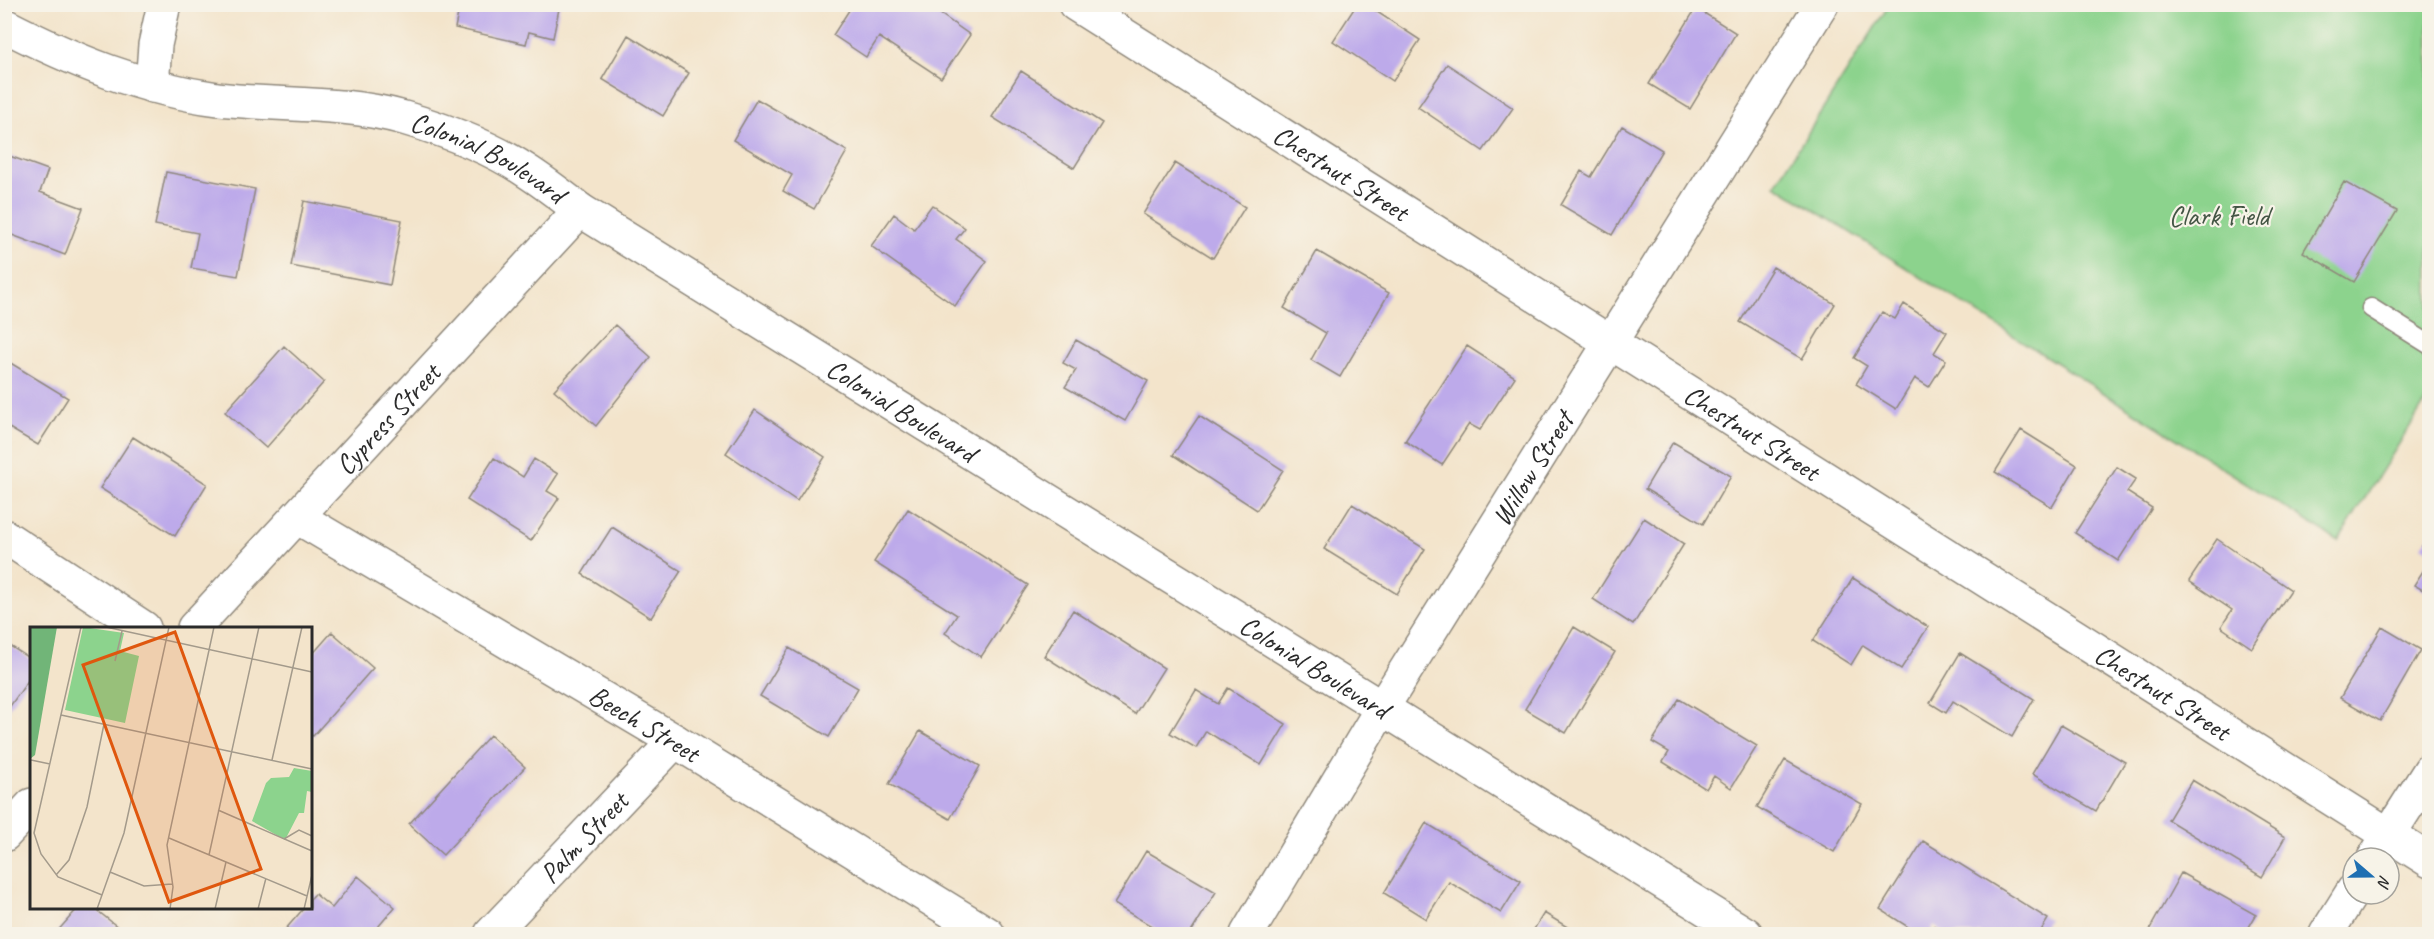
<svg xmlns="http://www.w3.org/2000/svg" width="2434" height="939" viewBox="0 0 2434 939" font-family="Caveat,sans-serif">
  <rect width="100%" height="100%" fill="#f7f3e8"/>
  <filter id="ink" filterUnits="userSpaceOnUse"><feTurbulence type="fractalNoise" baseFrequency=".0167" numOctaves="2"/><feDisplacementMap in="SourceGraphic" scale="12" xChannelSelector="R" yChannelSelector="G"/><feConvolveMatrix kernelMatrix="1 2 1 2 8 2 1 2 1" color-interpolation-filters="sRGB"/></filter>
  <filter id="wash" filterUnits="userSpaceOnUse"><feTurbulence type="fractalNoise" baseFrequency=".008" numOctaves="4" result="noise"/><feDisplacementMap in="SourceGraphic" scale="24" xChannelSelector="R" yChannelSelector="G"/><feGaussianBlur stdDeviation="1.35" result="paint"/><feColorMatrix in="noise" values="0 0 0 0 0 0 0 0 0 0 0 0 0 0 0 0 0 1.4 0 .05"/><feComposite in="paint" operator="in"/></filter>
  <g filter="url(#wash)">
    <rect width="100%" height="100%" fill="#f3e4cb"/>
    <path fill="#8cd38d" stroke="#5c7f5c" stroke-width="1.5" d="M 1889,5 L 2429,5 L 2429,396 L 2338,541 L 1775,185 Z"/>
    <g id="blocks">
      <path fill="#bdaaea" d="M 460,4 L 560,4 L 553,38 L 529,32 L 526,44 L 455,28 Z
        M 853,4 L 926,4 L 970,35 L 941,78 L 879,37 L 866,57 L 833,35 Z
        M 1357,4 L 1365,4 L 1420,40 L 1393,81 L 1333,41 Z
        M 1696,8 L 1736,33 L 1690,109 L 1649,84 Z
        M 628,35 L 689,73 L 663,116 L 602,79 Z
        M 1447,64 L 1513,108 L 1483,151 L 1418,107 Z
        M 1021,71 L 1102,123 L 1074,168 L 992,117 Z
        M 757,99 L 847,151 L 814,209 L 783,191 L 792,175 L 733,140 Z
        M 1622,126 L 1662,150 L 1612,235 L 1561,205 L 1581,171 L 1591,177 Z
        M 4,154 L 48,170 L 40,192 L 83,208 L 65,255 L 4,232 Z
        M 1175,163 L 1245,207 L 1213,258 L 1143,214 Z
        M 166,172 L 255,189 L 238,276 L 191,268 L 198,233 L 155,225 Z
        M 2344,182 L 2397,211 L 2354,282 L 2303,252 Z
        M 304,201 L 402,220 L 390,285 L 291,266 Z
        M 932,205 L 965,228 L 956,239 L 987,261 L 955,306 L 871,246 L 894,214 L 914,229 Z
        M 1317,251 L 1389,293 L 1340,377 L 1311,360 L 1326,333 L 1284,308 Z
        M 1773,267 L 1835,304 L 1802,359 L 1740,322 Z
        M 1904,304 L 1947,332 L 1934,353 L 1946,360 L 1929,387 L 1915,378 L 1896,409 L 1856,384 L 1867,366 L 1854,358 L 1882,312 L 1895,319 Z
        M 615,325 L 651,357 L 596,426 L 554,390 Z
        M 1076,340 L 1148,381 L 1125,421 L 1065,387 L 1076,370 L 1063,363 Z
        M 284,346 L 324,382 L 266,448 L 225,412 Z
        M 1467,346 L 1515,377 L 1480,430 L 1469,424 L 1442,465 L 1405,441 Z
        M 4,359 L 68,398 L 38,445 L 4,425 Z
        M 755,410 L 825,457 L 797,501 L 726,453 Z
        M 1199,416 L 1283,470 L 1257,510 L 1173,455 Z
        M 2021,430 L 2077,465 L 2052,507 L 1995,472 Z
        M 133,437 L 207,484 L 175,536 L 100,488 Z
        M 1673,442 L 1731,476 L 1703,524 L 1645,489 Z
        M 494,458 L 523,477 L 534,459 L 558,474 L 547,491 L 559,498 L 531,541 L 467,500 Z
        M 2117,467 L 2136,479 L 2127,492 L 2152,508 L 2118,561 L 2075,533 Z
        M 1352,504 L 1425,549 L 1397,594 L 1324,549 Z
        M 908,509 L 1028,585 L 981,657 L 945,633 L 957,615 L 874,562 Z
        M 1644,518 L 1684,544 L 1633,625 L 1593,599 Z
        M 612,527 L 681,571 L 651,618 L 582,574 Z
        M 2430,534 L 2430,551 L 2422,546 Z
        M 2217,539 L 2291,590 L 2252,648 L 2221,627 L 2232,610 L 2189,581 Z
        M 2430,560 L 2430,594 L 2414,585 Z
        M 1853,578 L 1928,627 L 1901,669 L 1863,645 L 1851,665 L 1813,641 Z
        M 1073,610 L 1164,668 L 1135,714 L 1044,656 Z
        M 1574,627 L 1615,652 L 1566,733 L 1525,709 Z
        M 2382,627 L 2421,650 L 2380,721 L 2340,698 Z
        M 332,632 L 373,668 L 313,736 L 310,734 L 310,657 Z
        M 4,642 L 32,660 L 32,675 L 8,709 L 4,707 Z
        M 789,648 L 858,688 L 829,737 L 760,696 Z
        M 1960,653 L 2034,699 L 2012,737 L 1953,701 L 1946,713 L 1930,703 Z
        M 1228,688 L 1286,724 L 1261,765 L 1206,731 L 1196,748 L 1170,733 L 1196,690 L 1218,704 Z
        M 1679,699 L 1757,746 L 1731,788 L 1714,776 L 1706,789 L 1663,762 L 1669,752 L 1652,742 Z
        M 2061,725 L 2125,762 L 2096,811 L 2032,774 Z
        M 920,731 L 980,766 L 950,819 L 889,784 Z
        M 490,735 L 525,767 L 443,855 L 409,824 Z
        M 1785,760 L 1862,804 L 1834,852 L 1757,807 Z
        M 2192,780 L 2285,837 L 2262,877 L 2168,820 Z
        M 1426,823 L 1521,881 L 1501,913 L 1449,882 L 1426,919 L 1384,893 Z
        M 1923,841 L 2048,919 L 2039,934 L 1982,934 L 1978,932 L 1976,934 L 1947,934 L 1934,926 L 1929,934 L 1919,934 L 1880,909 Z
        M 1146,851 L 1216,892 L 1190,934 L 1165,934 L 1114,904 Z
        M 2181,873 L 2256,915 L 2245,934 L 2147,934 Z
        M 358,876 L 395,907 L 372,934 L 288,934 L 284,931 L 304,908 L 310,908 L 310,899 L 315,894 L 332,908 Z
        M 78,908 L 94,908 L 124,932 L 122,934 L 55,934 Z
        M 1544,913 L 1579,934 L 1531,934 Z"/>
    </g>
  </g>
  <g filter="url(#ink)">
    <use href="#blocks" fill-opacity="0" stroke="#8f887b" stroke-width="1.5"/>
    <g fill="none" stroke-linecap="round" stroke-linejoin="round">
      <g stroke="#8f887b" stroke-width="21">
        <path id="service" d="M 2371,308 L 2430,345"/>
      </g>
      <g stroke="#8f887b" stroke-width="36">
        <g id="minor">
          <path id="s1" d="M 1075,4 L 2430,861"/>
          <path id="s2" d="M 4,25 C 72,60 142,89 218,99 C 280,106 344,101 404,118 C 445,130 489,146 525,170 C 544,182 562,196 580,210 L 1746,934"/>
          <path d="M 152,86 L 155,45 L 164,4"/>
          <path id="s3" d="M 297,517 L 675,741 L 988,934"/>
          <path d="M 4,536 L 144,628"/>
          <path id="s4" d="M 194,628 L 580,210"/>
          <path d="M 4,835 L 32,805"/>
          <path d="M 2374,858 L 2430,770"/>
          <path id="s5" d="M 491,934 L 675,741"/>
          <path id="s6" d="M 1247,934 L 1382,708 L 1822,4"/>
          <path d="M 2326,934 L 2353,891"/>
        </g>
      </g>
      <use href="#service" stroke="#fff" stroke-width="18"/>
      <use href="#minor" stroke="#fff" stroke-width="33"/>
    </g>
  </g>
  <g text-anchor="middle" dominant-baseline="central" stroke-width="4.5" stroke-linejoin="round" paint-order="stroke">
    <g font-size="28" fill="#2b2b2b" stroke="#f7f3e8">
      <text stroke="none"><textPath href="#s2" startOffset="508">Colonial Boulevard</textPath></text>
      <text stroke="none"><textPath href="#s1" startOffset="315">Chestnut Street</textPath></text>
      <text stroke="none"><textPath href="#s2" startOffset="994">Colonial Boulevard</textPath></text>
      <text stroke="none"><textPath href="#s4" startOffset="285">Cypress Street</textPath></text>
      <text stroke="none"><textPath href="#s1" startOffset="801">Chestnut Street</textPath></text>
      <text stroke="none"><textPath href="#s6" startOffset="546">Willow Street</textPath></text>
      <text stroke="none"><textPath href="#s2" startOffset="1480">Colonial Boulevard</textPath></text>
      <text stroke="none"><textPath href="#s1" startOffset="1287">Chestnut Street</textPath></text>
      <text stroke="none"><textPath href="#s3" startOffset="404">Beech Street</textPath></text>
      <text stroke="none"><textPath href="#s5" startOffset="134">Palm Street</textPath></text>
    </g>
    <g font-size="28" fill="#435544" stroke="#f7f3e8">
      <text x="2219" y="215">Clark Field</text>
    </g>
  </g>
  <g transform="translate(30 627)">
    <rect width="282" height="282" fill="#f3e4cb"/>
    <path d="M 53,0 L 94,6 L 90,24 L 109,29 L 95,96 L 35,83 ZM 264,141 L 282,144 L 282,165 L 277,164 L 274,186 L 269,186 L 255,213 L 222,194 L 236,156 L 241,151 L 259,150 Z" fill="#8cd38d"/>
    <path d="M 0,0 L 27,0 L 5,128 L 0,132 Z" fill="#71b578"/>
    <path fill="none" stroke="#a39a8b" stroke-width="1.5" d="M 51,0 L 4,206 L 11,227 L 28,250 L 72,268M 76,0 L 282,45M 85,34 L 92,4M 31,88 L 282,142M 1,133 L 20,137M 242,133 L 272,0M 188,183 L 282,224M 139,211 L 277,269M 254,212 L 269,203 L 282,209M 179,228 L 229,0M 80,245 L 114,259 L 142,257M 26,248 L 39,233 L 57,180 L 74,97M 67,282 L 94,206 L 139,0M 140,282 L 143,260 L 137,218 L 184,0M 185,282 L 196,235M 228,282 L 236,251M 274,282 L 282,248"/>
    <path fill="#df570e" fill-opacity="0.15" stroke="#df570e" stroke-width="3" d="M 145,5 L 231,242 L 139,275 L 53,38 Z"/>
    <rect width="282" height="282" fill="none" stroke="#2b2b2b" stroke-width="3"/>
  </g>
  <rect width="2434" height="939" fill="none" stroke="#f7f3e8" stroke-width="24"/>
  <g transform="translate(2371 876) rotate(110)"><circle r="28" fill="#f7f3e8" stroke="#a5a39c" stroke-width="1.5"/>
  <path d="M0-4.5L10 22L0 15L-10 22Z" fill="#1f6fb2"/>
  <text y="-9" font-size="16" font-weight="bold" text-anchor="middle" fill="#2b2b2b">N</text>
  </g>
</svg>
